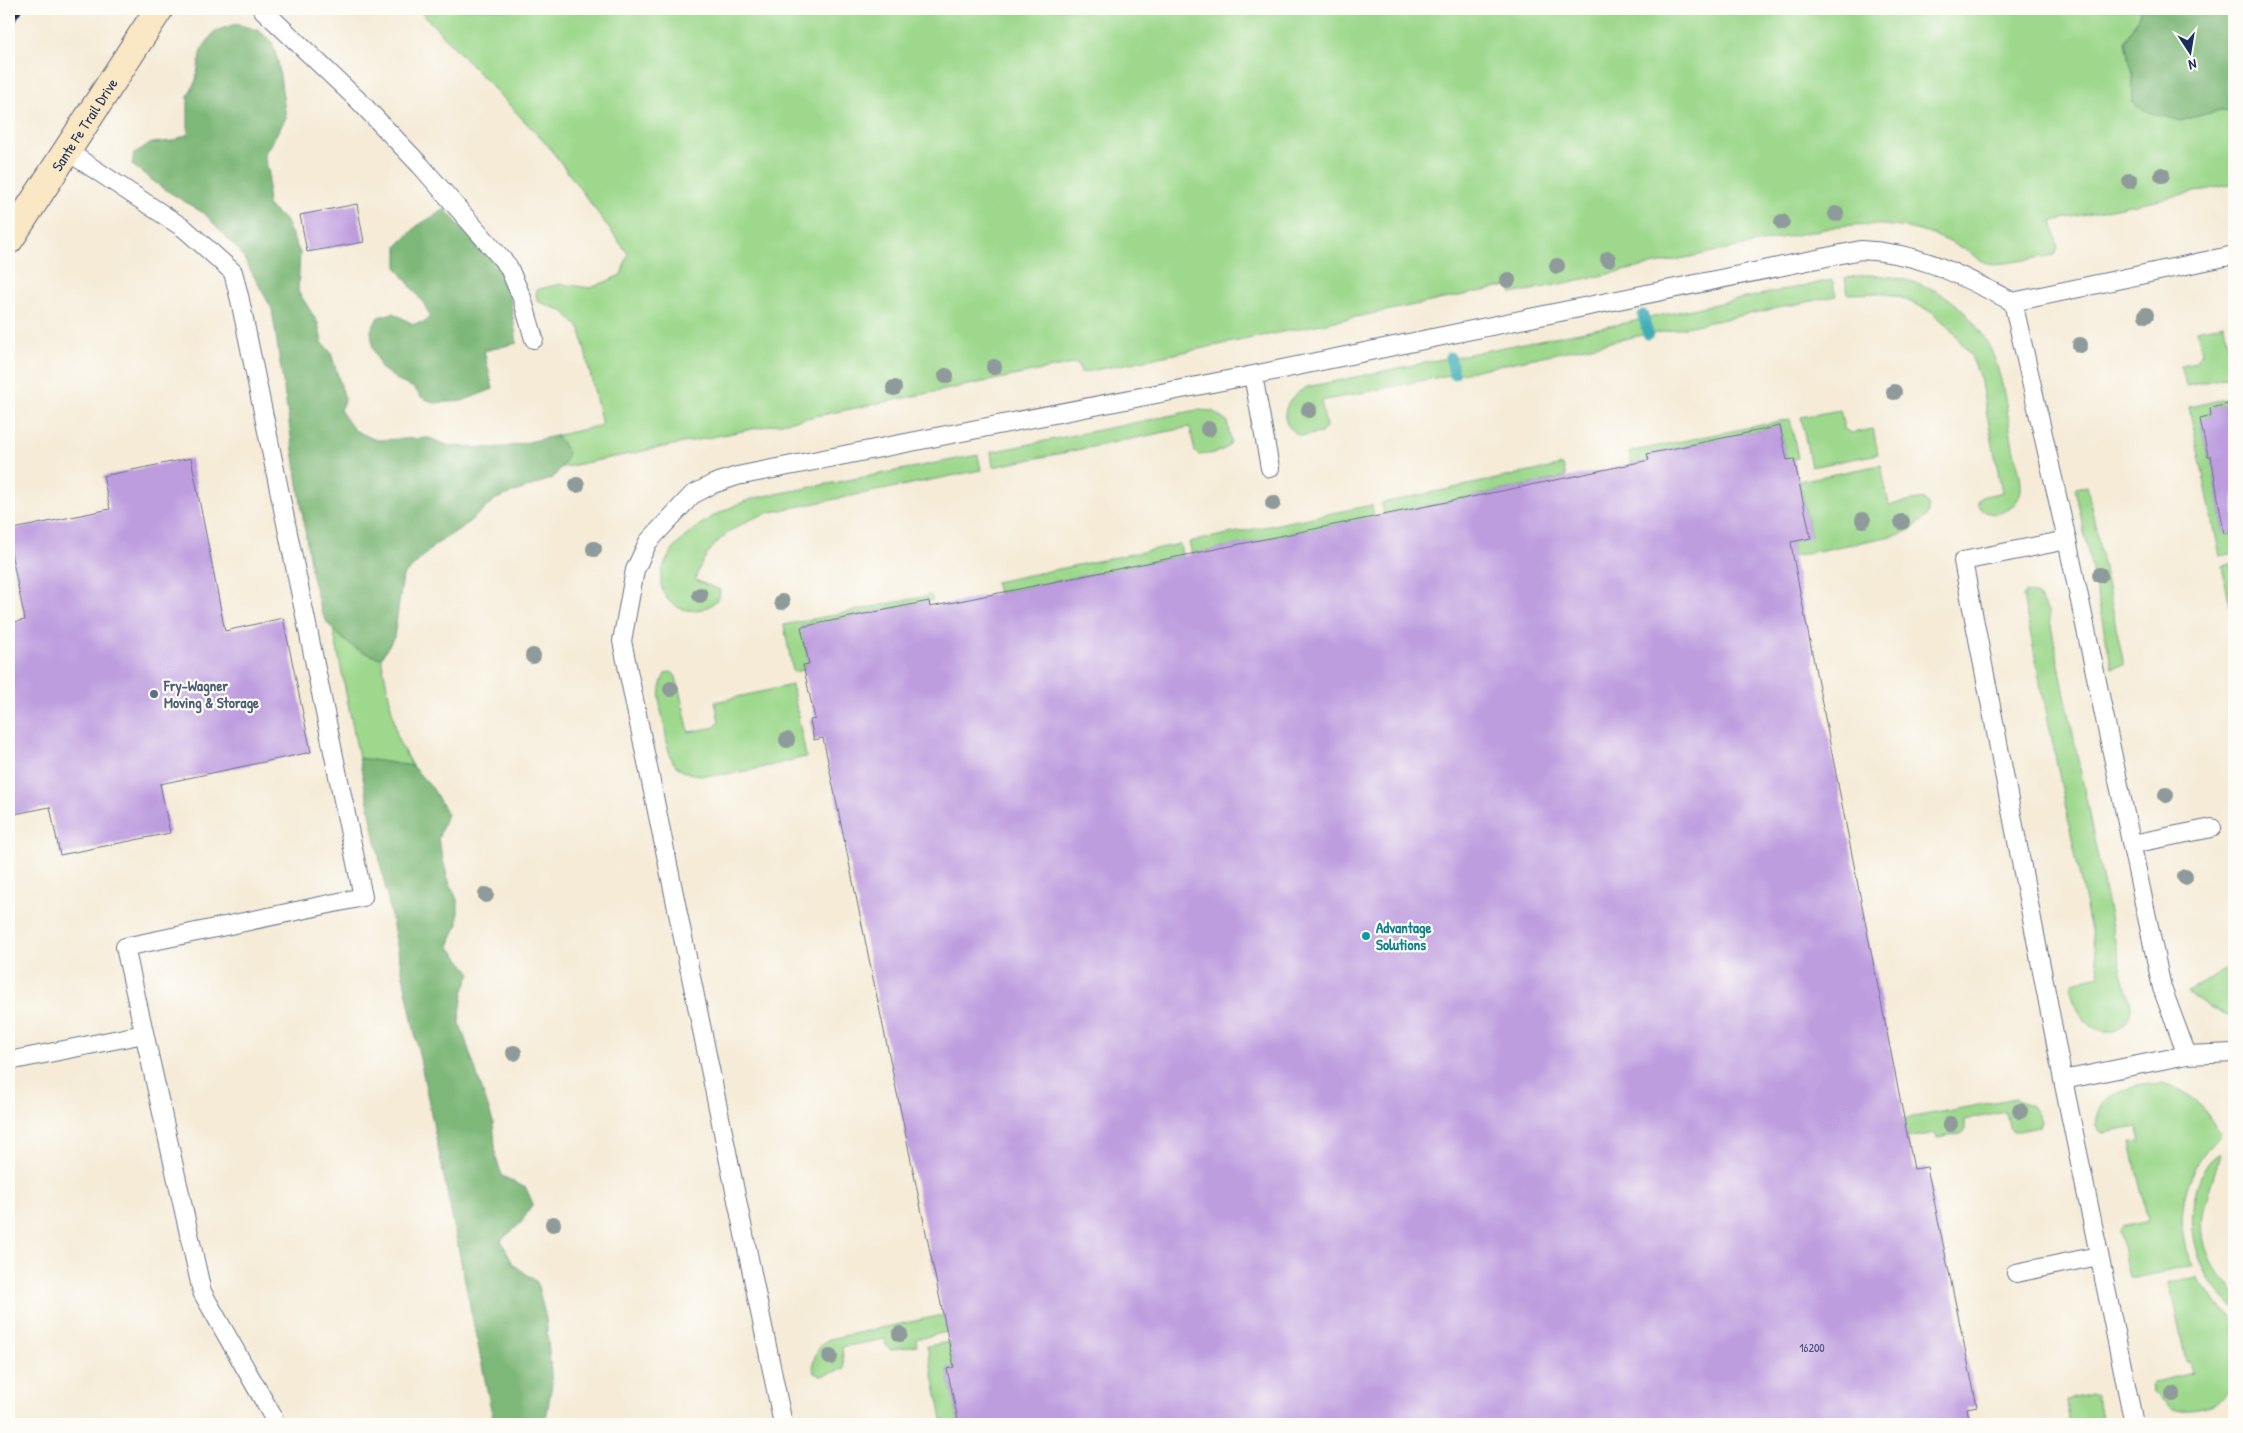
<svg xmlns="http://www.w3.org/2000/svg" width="2243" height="1433" viewBox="0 0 2243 1433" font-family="'Patrick Hand',sans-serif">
  <rect width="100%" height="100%" fill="#fdfcf7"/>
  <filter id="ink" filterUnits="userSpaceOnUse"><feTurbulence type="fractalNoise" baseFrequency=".02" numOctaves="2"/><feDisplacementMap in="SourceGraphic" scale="10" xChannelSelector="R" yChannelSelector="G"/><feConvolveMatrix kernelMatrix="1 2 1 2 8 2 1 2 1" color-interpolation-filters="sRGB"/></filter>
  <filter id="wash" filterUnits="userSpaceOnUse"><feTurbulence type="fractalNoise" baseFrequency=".0096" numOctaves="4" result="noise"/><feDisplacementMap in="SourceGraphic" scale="20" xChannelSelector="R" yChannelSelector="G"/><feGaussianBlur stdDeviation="1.12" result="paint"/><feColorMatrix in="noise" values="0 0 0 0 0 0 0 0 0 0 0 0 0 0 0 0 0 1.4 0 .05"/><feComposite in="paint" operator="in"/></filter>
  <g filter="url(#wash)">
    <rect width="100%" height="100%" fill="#f5ebd7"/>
    <path fill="#9dd88c" stroke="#5c8475" d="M 418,9 L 2142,9 L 2125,42 L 2133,74 L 2133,104 L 2180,121 L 2220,110 L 2234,111 L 2234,184 L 2052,221 L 2058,248 L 2055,255 L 1994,265 C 1981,263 1972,253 1960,247 C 1920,226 1883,222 1839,226 L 1512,294 L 1508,286 L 1081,373 L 1077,363 L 560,468 L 565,462 L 562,442 L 555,436 L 602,425 L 580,329 L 563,311 L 537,301 L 536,290 L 560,284 L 591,288 L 621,275 L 628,254 L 550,148 Z
      M 1865,275 C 1899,275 1939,285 1963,311 C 1975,323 1987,339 1993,355 C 2005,385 2008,420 2014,452 C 2017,463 2022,478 2021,490 C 2020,497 2015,505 2009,509 C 1997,516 1984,516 1977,503 L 1981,497 L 2002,492 L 1980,378 L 1971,356 L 1952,330 L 1931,311 L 1899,297 L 1883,293 L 1848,294 L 1845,278 Z
      M 1832,280 L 1836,296 L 1652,334 L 1648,318 Z
      M 1640,320 L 1643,335 L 1458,374 L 1454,357 Z
      M 2224,324 L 2234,376 L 2186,386 L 2181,365 L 2195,362 L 2202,353 L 2197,330 Z
      M 1447,358 L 1450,375 L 1321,401 L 1326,427 L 1321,433 L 1300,436 C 1274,422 1285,398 1307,387 Z
      M 2234,397 L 2234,403 L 2210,408 L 2211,416 L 2200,419 L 2208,456 L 2211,456 L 2224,533 L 2232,532 L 2234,553 L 2220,556 L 2189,407 Z
      M 1197,410 L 1212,411 L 1227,421 L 1231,442 C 1225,453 1210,454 1198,455 L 1195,452 L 1190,427 L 993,467 L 991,452 Z
      M 1840,410 L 1844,429 L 1851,433 L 1873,429 L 1878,454 L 1811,467 L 1801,417 Z
      M 1790,419 L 1798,458 L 1787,460 L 1780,426 L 1648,454 L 1649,460 L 1631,464 L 1629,452 Z
      M 978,455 L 981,470 L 776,511 C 739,520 706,542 695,580 L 720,590 C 720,597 716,602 711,605 C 684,621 652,599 663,568 C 676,533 721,509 755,498 Z
      M 1563,465 L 1566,477 L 1384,515 L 1382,503 Z
      M 1881,465 L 1889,505 L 1924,499 C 1939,514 1913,529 1901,534 L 1793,556 L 1791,542 L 1811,537 L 1799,481 Z
      M 2087,486 L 2124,665 L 2112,668 L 2075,488 Z
      M 1372,505 L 1374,517 L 1192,554 L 1189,542 Z
      M 1180,544 L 1182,556 L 998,593 L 995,582 Z
      M 2234,563 L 2234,625 L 2222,566 Z
      M 2026,592 L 2036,594 L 2048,611 L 2122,976 C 2125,986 2130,996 2131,1006 C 2131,1013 2129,1019 2124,1024 C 2105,1045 2080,1021 2074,1000 C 2072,993 2070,988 2073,982 L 2100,976 L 2023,597 Z
      M 931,595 L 933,600 L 801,627 L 809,664 L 804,665 L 804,670 L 793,672 L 784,625 Z
      M 333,628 C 346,644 360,653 381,658 L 398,740 L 412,766 L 359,758 Z
      M 669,672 L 673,673 L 676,677 L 689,732 L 715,727 L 719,721 L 715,702 L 792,685 L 806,757 C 777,763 698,789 676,766 C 668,757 667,741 665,729 C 661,709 655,693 665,674 Z
      M 2224,970 L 2228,970 L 2234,976 L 2234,1019 L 2210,1008 L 2187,992 Z
      M 2160,1083 C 2188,1087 2209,1111 2220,1136 C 2212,1145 2204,1153 2198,1163 C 2180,1192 2176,1236 2193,1266 L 2135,1278 L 2129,1278 L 2119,1231 L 2122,1227 L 2148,1221 L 2130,1142 L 2140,1141 L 2138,1127 L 2102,1133 C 2097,1129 2096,1125 2097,1119 C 2100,1090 2137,1085 2160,1083 Z
      M 2016,1098 L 2031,1106 L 2037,1112 L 2041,1121 L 2039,1127 L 2013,1132 L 2009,1127 L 2006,1112 L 1965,1120 L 1965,1131 L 1961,1134 L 1937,1138 L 1936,1133 L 1907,1138 L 1903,1119 Z
      M 2220,1153 C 2211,1194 2191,1218 2211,1262 C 2217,1275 2228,1283 2234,1293 C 2236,1297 2234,1305 2234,1309 C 2200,1278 2184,1232 2197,1187 C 2201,1174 2207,1160 2220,1153 Z
      M 2198,1277 L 2216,1303 L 2234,1320 L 2234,1387 C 2220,1408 2195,1410 2172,1409 L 2154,1392 L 2152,1384 L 2154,1382 L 2192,1373 L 2189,1361 L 2186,1361 L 2169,1282 Z
      M 943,1315 L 947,1332 L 916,1339 L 917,1345 L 891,1350 L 886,1346 L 885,1339 L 842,1347 L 844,1369 L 821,1376 L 814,1373 C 811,1360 818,1345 829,1339 Z
      M 949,1342 L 954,1367 L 947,1369 L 959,1424 L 943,1424 L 927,1346 Z
      M 2091,1394 L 2097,1396 L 2101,1419 L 2100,1424 L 2051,1424 L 2069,1420 L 2067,1400 Z"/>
    <path fill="#7eb878" stroke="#4c746b" d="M 2142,9 L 2234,9 L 2234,111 L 2220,110 L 2180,121 L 2151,113 L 2133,104 L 2133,74 L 2125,42 Z
      M 236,24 L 258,30 L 272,42 L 278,62 L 286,118 L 264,155 L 269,174 L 267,205 L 285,220 L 300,253 L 298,291 L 318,323 L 322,342 L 331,353 L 345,399 L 340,410 L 354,430 L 376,440 L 429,438 L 450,446 L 484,448 L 506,447 L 555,436 L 562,442 L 568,452 L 565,462 L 553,478 L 496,499 L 463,527 L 435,545 L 403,576 L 394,637 L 381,658 C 358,652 334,637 323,615 C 318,604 316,589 312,577 L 272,309 L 241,253 L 205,214 L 161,187 L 132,165 L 134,153 L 152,143 L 172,141 L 188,134 L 188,96 L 196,80 L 201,50 L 215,31 Z
      M 445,209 L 473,242 L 495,260 L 508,285 L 517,343 L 484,351 L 493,389 L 462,401 L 434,403 L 421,397 L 414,388 L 400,382 L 381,368 L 373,348 L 371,330 L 378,317 L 393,313 L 413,324 L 425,322 L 430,316 L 424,304 L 397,268 L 397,246 L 417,226 Z
      M 359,758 L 412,766 L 433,789 L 447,814 L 438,839 L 447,876 L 458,902 L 458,924 L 449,946 L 471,973 L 463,993 L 459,1021 L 493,1122 L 496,1157 L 502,1176 L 526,1188 L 533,1204 L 521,1223 L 501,1240 L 513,1264 L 537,1282 L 546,1319 L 552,1384 L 545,1424 L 494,1424 Z"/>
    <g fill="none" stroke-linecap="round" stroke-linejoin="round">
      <path stroke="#3aacb5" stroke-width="11" d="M 1643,315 L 1648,334
        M 1450,357 L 1454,374"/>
    </g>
    <g id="blocks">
      <path fill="#be9ddf" d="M 357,204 L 364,242 L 307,252 L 300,215 Z
        M 2234,403 L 2234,540 L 2233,541 L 2232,532 L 2224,534 L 2211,456 L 2208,456 L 2200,419 L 2211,416 L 2210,408 Z
        M 1780,426 L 1787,460 L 1794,459 L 1811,538 L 1791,542 L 1793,556 L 1914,1169 L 1927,1167 L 1977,1406 L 1967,1408 L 1970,1424 L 959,1424 L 947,1369 L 954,1367 L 826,752 L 823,738 L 814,740 L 810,720 L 815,719 L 803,665 L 809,664 L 801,627 L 929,601 L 930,607 L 1575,476 L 1649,460 L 1647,454 Z
        M 191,458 L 225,631 L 283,618 L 311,752 L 160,784 L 170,833 L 60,855 L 50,807 L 9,815 L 9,623 L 25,620 L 9,543 L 9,530 L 110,509 L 103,476 Z"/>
    </g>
  </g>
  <g filter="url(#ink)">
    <use href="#blocks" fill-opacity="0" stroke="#677188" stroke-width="1"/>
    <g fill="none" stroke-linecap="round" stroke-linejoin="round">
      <g stroke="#677188" stroke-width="20">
        <path id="service" d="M 262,9 L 361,103 L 421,166 L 508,266 L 522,298 L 534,339
          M 67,151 L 185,229 L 233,272 L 240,300 L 363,897 L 125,947 L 202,1292 L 272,1415 L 274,1424
          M 2234,255 L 2013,302 L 2067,540 L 2162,988 L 2187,1055 L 2234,1053
          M 1253,375 L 1270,468
          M 2067,540 L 1963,561 L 2063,1080 L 2134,1424
          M 2132,844 L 2212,828
          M 9,1061 L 144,1034
          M 2063,1080 L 2187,1055
          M 2016,1273 L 2098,1256
          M 783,1424 L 622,641 L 635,570 L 648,542 L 692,495 L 713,484 L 737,476 L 1253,375 L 1861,250 C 1923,253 1959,275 2013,302"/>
      </g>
      <g stroke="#677188" stroke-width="30">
        <g id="secondary">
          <path id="s1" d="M 9,240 L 159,9"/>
        </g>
      </g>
      <use href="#service" stroke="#fff" stroke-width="18"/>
      <use href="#secondary" stroke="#fae7c3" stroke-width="28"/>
      <g stroke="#1b2f5e" stroke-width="5.5">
        <path id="rail" d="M 9,26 L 20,9"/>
      </g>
      <use href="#rail" stroke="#fdfcf7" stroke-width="4" stroke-dasharray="11" stroke-linecap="butt"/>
    </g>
    <g fill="#8f9b9b">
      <circle cx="2162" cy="175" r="8"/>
      <circle cx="2130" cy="181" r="8"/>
      <circle cx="1836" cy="214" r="8"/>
      <circle cx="1782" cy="222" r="8"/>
      <circle cx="1608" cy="259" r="8"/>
      <circle cx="1557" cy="266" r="8"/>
      <circle cx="1508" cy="280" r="8"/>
      <circle cx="2146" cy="315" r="8"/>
      <circle cx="2080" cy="345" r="8"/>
      <circle cx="994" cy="367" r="8"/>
      <circle cx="946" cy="376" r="8"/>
      <circle cx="894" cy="388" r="8"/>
      <circle cx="1894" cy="392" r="8"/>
      <circle cx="1309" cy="410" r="8"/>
      <circle cx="1208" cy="429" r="8"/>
      <circle cx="577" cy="485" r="8"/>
      <circle cx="1273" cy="503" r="8"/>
      <circle cx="1863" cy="520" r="8"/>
      <circle cx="1902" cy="522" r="8"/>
      <circle cx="594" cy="549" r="8"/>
      <circle cx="2100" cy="575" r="8"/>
      <circle cx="700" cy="595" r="8"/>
      <circle cx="782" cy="602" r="8"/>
      <circle cx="533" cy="656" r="8"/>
      <circle cx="671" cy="689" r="8"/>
      <circle cx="787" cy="740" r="8"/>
      <circle cx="2166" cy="795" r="8"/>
      <circle cx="2185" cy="877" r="8"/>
      <circle cx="486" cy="895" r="8"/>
      <circle cx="514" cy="1053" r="8"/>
      <circle cx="2020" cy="1111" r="8"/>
      <circle cx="1950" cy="1124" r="8"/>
      <circle cx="553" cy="1224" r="8"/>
      <circle cx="900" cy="1334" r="8"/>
      <circle cx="830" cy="1357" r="8"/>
      <circle cx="2173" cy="1394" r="8"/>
    </g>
  </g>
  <circle fill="#5c6f8a" stroke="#fdfcf7" stroke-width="2" cx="154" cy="694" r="5"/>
  <circle fill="#0f9aa8" stroke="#fdfcf7" stroke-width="2" cx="1366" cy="936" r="5"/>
  <g text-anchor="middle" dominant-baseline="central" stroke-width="4.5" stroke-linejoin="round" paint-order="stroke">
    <g font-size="12" fill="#444a7e">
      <text x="1812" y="1347">16200</text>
    </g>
    <g font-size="15" fill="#1b2f5e" stroke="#fdfcf7">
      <text stroke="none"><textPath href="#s1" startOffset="138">Sante Fe Trail Drive</textPath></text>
    </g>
    <g font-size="15" font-weight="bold" fill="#4e5e75" stroke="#fdfcf7" text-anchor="start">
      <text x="164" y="685">Fry-Wagner<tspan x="164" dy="17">Moving &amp; Storage</tspan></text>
    </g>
    <g font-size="15" font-weight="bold" fill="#0d838f" stroke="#fdfcf7" text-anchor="start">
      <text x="1376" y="927">Advantage<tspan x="1376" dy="17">Solutions</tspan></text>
    </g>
  </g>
  <rect width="2243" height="1433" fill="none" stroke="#fdfcf7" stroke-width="30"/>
  <g transform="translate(2190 52) rotate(168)" stroke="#fdfcf7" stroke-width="4" paint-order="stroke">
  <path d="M0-4L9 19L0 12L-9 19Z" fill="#1b2f5e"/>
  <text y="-8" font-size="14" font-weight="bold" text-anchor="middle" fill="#1b2f5e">N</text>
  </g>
</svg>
